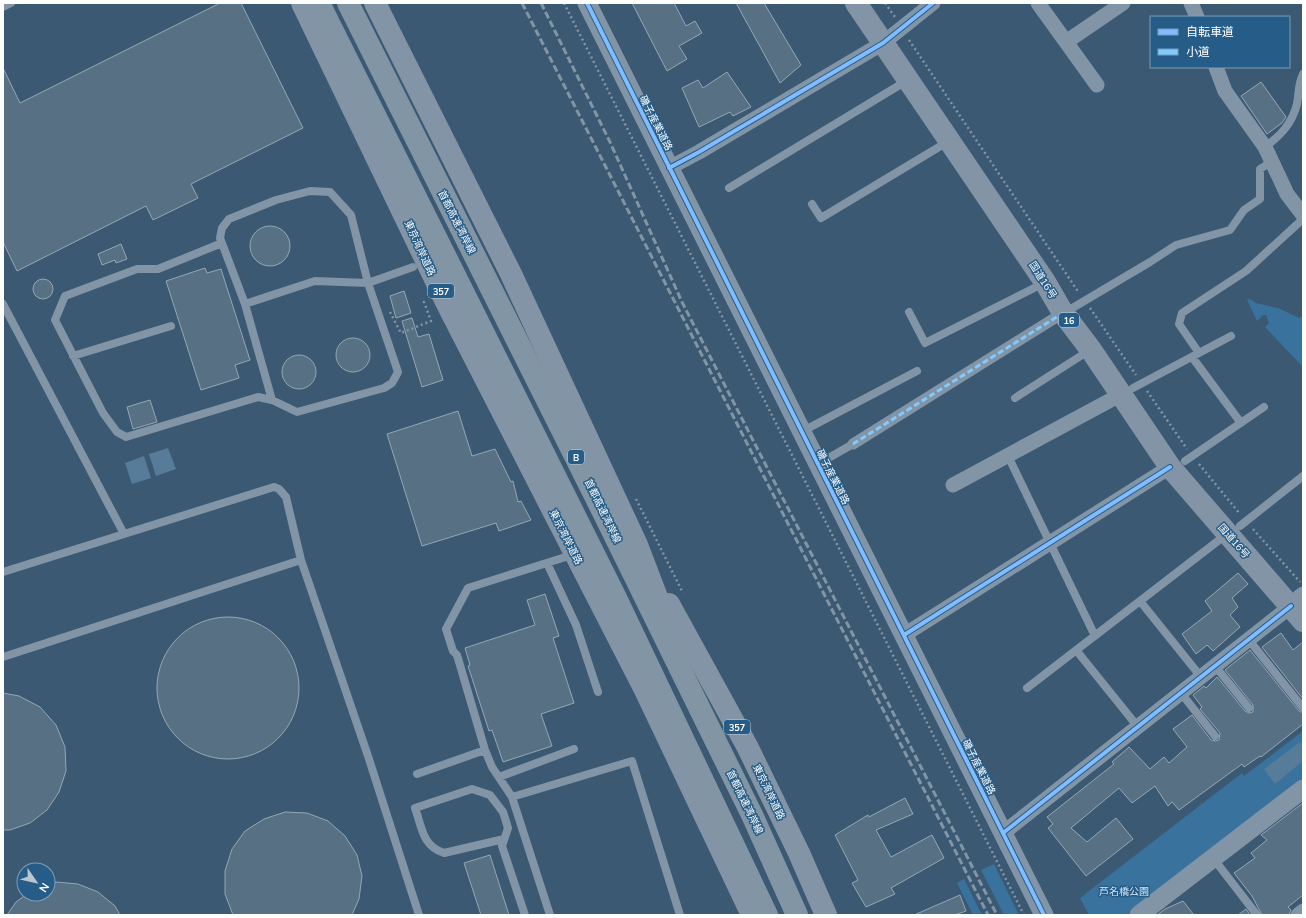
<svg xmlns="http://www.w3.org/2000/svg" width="1306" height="918" viewBox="0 0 1306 918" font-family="Mulish,'Noto Sans JP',sans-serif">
  <rect width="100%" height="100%" fill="#3b5972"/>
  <path fill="#39729d" d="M 1250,299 L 1256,303 L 1278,308 L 1299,318 L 1303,315 L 1303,367 L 1265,327 L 1269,323 L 1266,315 L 1263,315 L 1257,321 L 1247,300 Z
    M 1303,731 L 1303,779 L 1127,915 L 1089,915 L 1080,898 L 1242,773 L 1244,776 Z
    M 994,864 L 1019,915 L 1004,915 L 981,870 Z
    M 964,879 L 982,915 L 973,915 L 957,883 Z"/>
  <path fill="#577c99" d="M 168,448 L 176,469 L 156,476 L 149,454 Z
    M 144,456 L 151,478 L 132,484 L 125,463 Z
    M 1300,742 L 1303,745 L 1303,761 L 1275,784 L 1264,769 Z"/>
  <path fill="#587084" stroke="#95a7b5" d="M 220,3 L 241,3 L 303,128 L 191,184 L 198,198 L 153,220 L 146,206 L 17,271 L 3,242 L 3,68 L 20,103 Z
    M 632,3 L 674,3 L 686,26 L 695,21 L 702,33 L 679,46 L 687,59 L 667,71 Z
    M 736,3 L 764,3 L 801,65 L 780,83 Z
    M 727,72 L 751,107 L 733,116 L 730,112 L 699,127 L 682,88 L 698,80 L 703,88 Z
    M 1261,82 L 1286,117 L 1282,123 L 1267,134 L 1241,96 Z
    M250 246a20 20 0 1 1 40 0a20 20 0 1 1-40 0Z
    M 121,244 L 127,259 L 116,263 L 115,260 L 102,265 L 98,254 Z
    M 205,268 L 207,273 L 221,269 L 250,360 L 235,365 L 239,378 L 201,390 L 166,281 Z
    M33 289a10 10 0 1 1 20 0a10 10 0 1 1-20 0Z
    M 404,291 L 411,313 L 396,318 L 390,296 Z
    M 412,318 L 418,337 L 429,334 L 443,380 L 422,387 L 402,321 Z
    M336 355a17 17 0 1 1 34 0a17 17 0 1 1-34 0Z
    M282 372a17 17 0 1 1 34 0a17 17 0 1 1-34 0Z
    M 150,400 L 157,422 L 133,429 L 127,407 Z
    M 458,411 L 472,456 L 495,449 L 511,482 L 513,481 L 518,502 L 521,501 L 531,520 L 499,531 L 496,523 L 422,546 L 387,434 Z
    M 1238,573 L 1248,584 L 1232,598 L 1238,607 L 1230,615 L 1240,627 L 1213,651 L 1207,645 L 1196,654 L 1182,634 L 1212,611 L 1205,601 Z
    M 545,594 L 559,636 L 553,638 L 574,703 L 541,714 L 552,746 L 503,762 L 492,730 L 489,731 L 468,666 L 470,665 L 465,648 L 535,625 L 527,600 Z
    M157 688a71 71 0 1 1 142 0a71 71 0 1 1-142 0Z
    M 1281,633 L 1293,650 L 1303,642 L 1303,699 L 1262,647 Z
    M 1250,650 L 1299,711 L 1303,713 L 1303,724 L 1261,757 L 1260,756 L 1244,767 L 1242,764 L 1179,810 L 1172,802 L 1168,806 L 1155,786 L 1132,803 L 1119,788 L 1071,828 L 1087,842 L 1116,818 L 1133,839 L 1086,876 L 1048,828 L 1053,824 L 1047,817 L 1114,764 L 1112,762 L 1129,747 L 1150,769 L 1164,757 L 1169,763 L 1187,747 L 1173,729 L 1192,715 L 1211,740 L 1215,741 L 1219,740 L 1220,733 L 1200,709 L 1202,707 L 1193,695 L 1204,686 L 1206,688 L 1217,677 L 1245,711 L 1249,713 L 1253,712 L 1253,705 L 1225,670 Z
    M 3,693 L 19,696 L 40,707 L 56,725 L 65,747 L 66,771 L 59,792 L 47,810 L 30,823 L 10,830 L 3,830 Z
    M 905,798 L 913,814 L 876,830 L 891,857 L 932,835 L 944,858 L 891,888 L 895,894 L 866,907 L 852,883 L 858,880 L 835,835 L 868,815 L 869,817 Z
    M 1303,803 L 1303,895 L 1288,907 L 1291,910 L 1289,915 L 1262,915 L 1252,896 L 1234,873 L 1255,858 L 1251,853 L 1267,840 L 1261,835 Z
    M 285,812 L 307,813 L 328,821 L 345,836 L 357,855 L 362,876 L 359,899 L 352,915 L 233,915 L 225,894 L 225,871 L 232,849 L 245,831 L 264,819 Z
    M 490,855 L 509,915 L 481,915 L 464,863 Z
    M 56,882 L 78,884 L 98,892 L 115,906 L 120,915 L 7,915 L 16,902 L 27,894 L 48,894 L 48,885 Z
    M 960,895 L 966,911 L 955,915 L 914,915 Z
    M 1183,901 L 1194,915 L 1157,915 L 1165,909 Z
    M 1246,909 L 1250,915 L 1238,915 Z"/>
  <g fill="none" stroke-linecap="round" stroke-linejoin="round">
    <path stroke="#8295a6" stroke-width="2.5" stroke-dasharray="2 3" stroke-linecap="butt" d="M 564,3 L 1024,915
      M 885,3 L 895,17
      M 909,40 L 1079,293
      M 1090,308 L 1136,375
      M 390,312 L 401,333 L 431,321 L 424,302 L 427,301
      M 1147,391 L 1187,449
      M 1199,464 L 1240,514
      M 636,499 L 683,593
      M 1253,529 L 1300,582"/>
    <path stroke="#8295a6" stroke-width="8" d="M 3,7 L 11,3
      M 1265,147 C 1280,136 1292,124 1297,104 C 1299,93 1298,84 1303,74
      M 729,188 L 908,80
      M 310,191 L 330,192 L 351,215 L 368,283 L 315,281 L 245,304 L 220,238 L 222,228 L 229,219 L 276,200 Z
      M 812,204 L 821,218 L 939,147 L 950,142
      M 222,243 L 158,269 L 137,269 L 65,296 L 55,320 L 103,413 L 117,432 L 126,437 L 258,397 L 272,400 L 297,412 L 384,388 L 392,383 L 398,372 L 368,283 L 413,267
      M 3,304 L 124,534
      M 245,304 L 272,400
      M 909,312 L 925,343 L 1044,283
      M 1064,313 L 1150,262 L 1176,245 L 1230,230 L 1244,210 L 1260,199 L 1260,169 L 1271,162
      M 1199,353 L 1179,324 L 1182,313 L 1246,271 L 1303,219
      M 73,356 L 171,326
      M 1192,357 L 1241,423
      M 1133,388 L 1231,336
      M 1015,398 L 1090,350
      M 801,432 L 917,371
      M 1008,456 L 1095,636
      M 1185,461 L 1264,407
      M 818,464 L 853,444
      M 1240,526 L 1303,476
      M 547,563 L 576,625 L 598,692
      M 3,572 L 274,487 L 279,489 L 286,497 L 301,560 L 368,756 L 419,915
      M 1140,601 L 1201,677
      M 1249,640 L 1303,708
      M 1076,650 L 1138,727
      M 3,657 L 301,560
      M 1215,666 L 1249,708
      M 1027,688 L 1227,534
      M 1181,693 L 1215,736
      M 417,774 L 485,750
      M 499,777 L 574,749
      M 512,797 L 492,767 L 485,750 L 457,655 L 453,651 L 446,629 L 468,588 L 575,554
      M 504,839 L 444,853 C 422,846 422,827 415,808 L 472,789 L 490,795 L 503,812 L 508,828 L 502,846 L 525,915
      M 1213,858 L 1257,915
      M 550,915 L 512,797 L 632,761 L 680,915"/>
    <path stroke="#8295a6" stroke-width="11" d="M 853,444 L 1063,313"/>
    <path stroke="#8295a6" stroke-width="15" d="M 1038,3 L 1097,85
      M 1191,3 L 1197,17
      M 1066,42 L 1123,3
      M 1216,67 L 1225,91 L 1265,147 L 1287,194 L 1303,215
      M 669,168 L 699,152 L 883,43 L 933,3
      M 953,485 L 1120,395
      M 1299,597 L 1303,594
      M 904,635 L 1170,467
      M 1003,833 L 1291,606
      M 1298,915 L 1303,911"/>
    <path stroke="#8295a6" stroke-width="19" d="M 587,3 L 1044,915
      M 1139,915 L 1303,789"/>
    <path stroke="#8294a5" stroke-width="22" d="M 302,3 L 448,306 L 645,690 L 752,915
      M 375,3 L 511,274 L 637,545 L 668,626
      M 856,3 L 1045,282 L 1063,313 L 1091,350 L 1170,467 L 1303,621
      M 669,604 L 747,746 L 799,853 L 826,915"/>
    <path stroke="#8295a5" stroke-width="22" d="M 319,3 L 616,598 L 767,915
      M 348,3 L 603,512 L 753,817 L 797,915"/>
    <path stroke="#8295a5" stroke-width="3" stroke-dasharray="7 3" stroke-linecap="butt" d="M 522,3 L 988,915
      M 541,3 L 610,142 L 682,302 L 997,915"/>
    <path stroke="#80caff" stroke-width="3" stroke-dasharray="6 3" stroke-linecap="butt" d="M 853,444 L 1063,313"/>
    <g stroke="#255c88" stroke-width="6">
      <path id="cycleway" d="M 587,3 L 1044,915
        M 669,168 L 699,152 L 883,43 L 933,3
        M 904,635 L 1170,467
        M 1003,833 L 1291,606"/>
    </g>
    <use href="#cycleway" stroke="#80bcff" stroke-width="4"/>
  </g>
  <g text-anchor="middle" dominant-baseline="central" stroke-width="3" stroke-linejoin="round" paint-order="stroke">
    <g fill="#255c88" stroke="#becedb" stroke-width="1">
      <rect x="428" y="284" width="26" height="14" rx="3"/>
      <rect x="1059" y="313" width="20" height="14" rx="3"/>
      <rect x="568" y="450" width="16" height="14" rx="3"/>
      <rect x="724" y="720" width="26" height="14" rx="3"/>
    </g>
    <g font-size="9" font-weight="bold" fill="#fff">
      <text x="441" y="291">357</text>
      <text x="1069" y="320">16</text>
      <text x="576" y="457">B</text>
      <text x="737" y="727">357</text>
    </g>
    <g font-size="10" fill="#fff" stroke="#255c88">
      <text transform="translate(656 123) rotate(63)">磯子産業道路</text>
      <text transform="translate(457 222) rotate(63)">首都高速湾岸線</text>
      <text transform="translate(420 248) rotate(65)">東京湾岸道路</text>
      <text transform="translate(1043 280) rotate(57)">国道16号</text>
      <text transform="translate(833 477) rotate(63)">磯子産業道路</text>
      <text transform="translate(603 511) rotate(64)">首都高速湾岸線</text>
      <text transform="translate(566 537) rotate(63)">東京湾岸道路</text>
      <text transform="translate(1234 541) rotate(49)">国道16号</text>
      <text transform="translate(979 767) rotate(63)">磯子産業道路</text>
      <text transform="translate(769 792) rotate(64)">東京湾岸道路</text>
      <text transform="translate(745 802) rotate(64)">首都高速湾岸線</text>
    </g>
    <g font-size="10" fill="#d4e8f7" stroke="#255c88">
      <text x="1124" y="891">芦名橋公園</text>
    </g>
  </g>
  <rect width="1306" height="918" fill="none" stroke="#ffffff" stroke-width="8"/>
  <rect x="1150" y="16" width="140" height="52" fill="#255c88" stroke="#7c9db8"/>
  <rect x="1158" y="29" width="20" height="6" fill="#80bcff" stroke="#7c9db8"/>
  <text x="1186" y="36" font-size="12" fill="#ffffff">自転車道</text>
  <rect x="1158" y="49" width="20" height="6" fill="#80caff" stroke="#7c9db8"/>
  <text x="1186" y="56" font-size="12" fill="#ffffff">小道</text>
  <g transform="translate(36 882) rotate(124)"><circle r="19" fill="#255c88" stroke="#7c9db8"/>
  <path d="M0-3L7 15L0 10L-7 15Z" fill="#bac5ce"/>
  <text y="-6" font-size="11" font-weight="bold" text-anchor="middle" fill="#ffffff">N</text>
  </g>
</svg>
